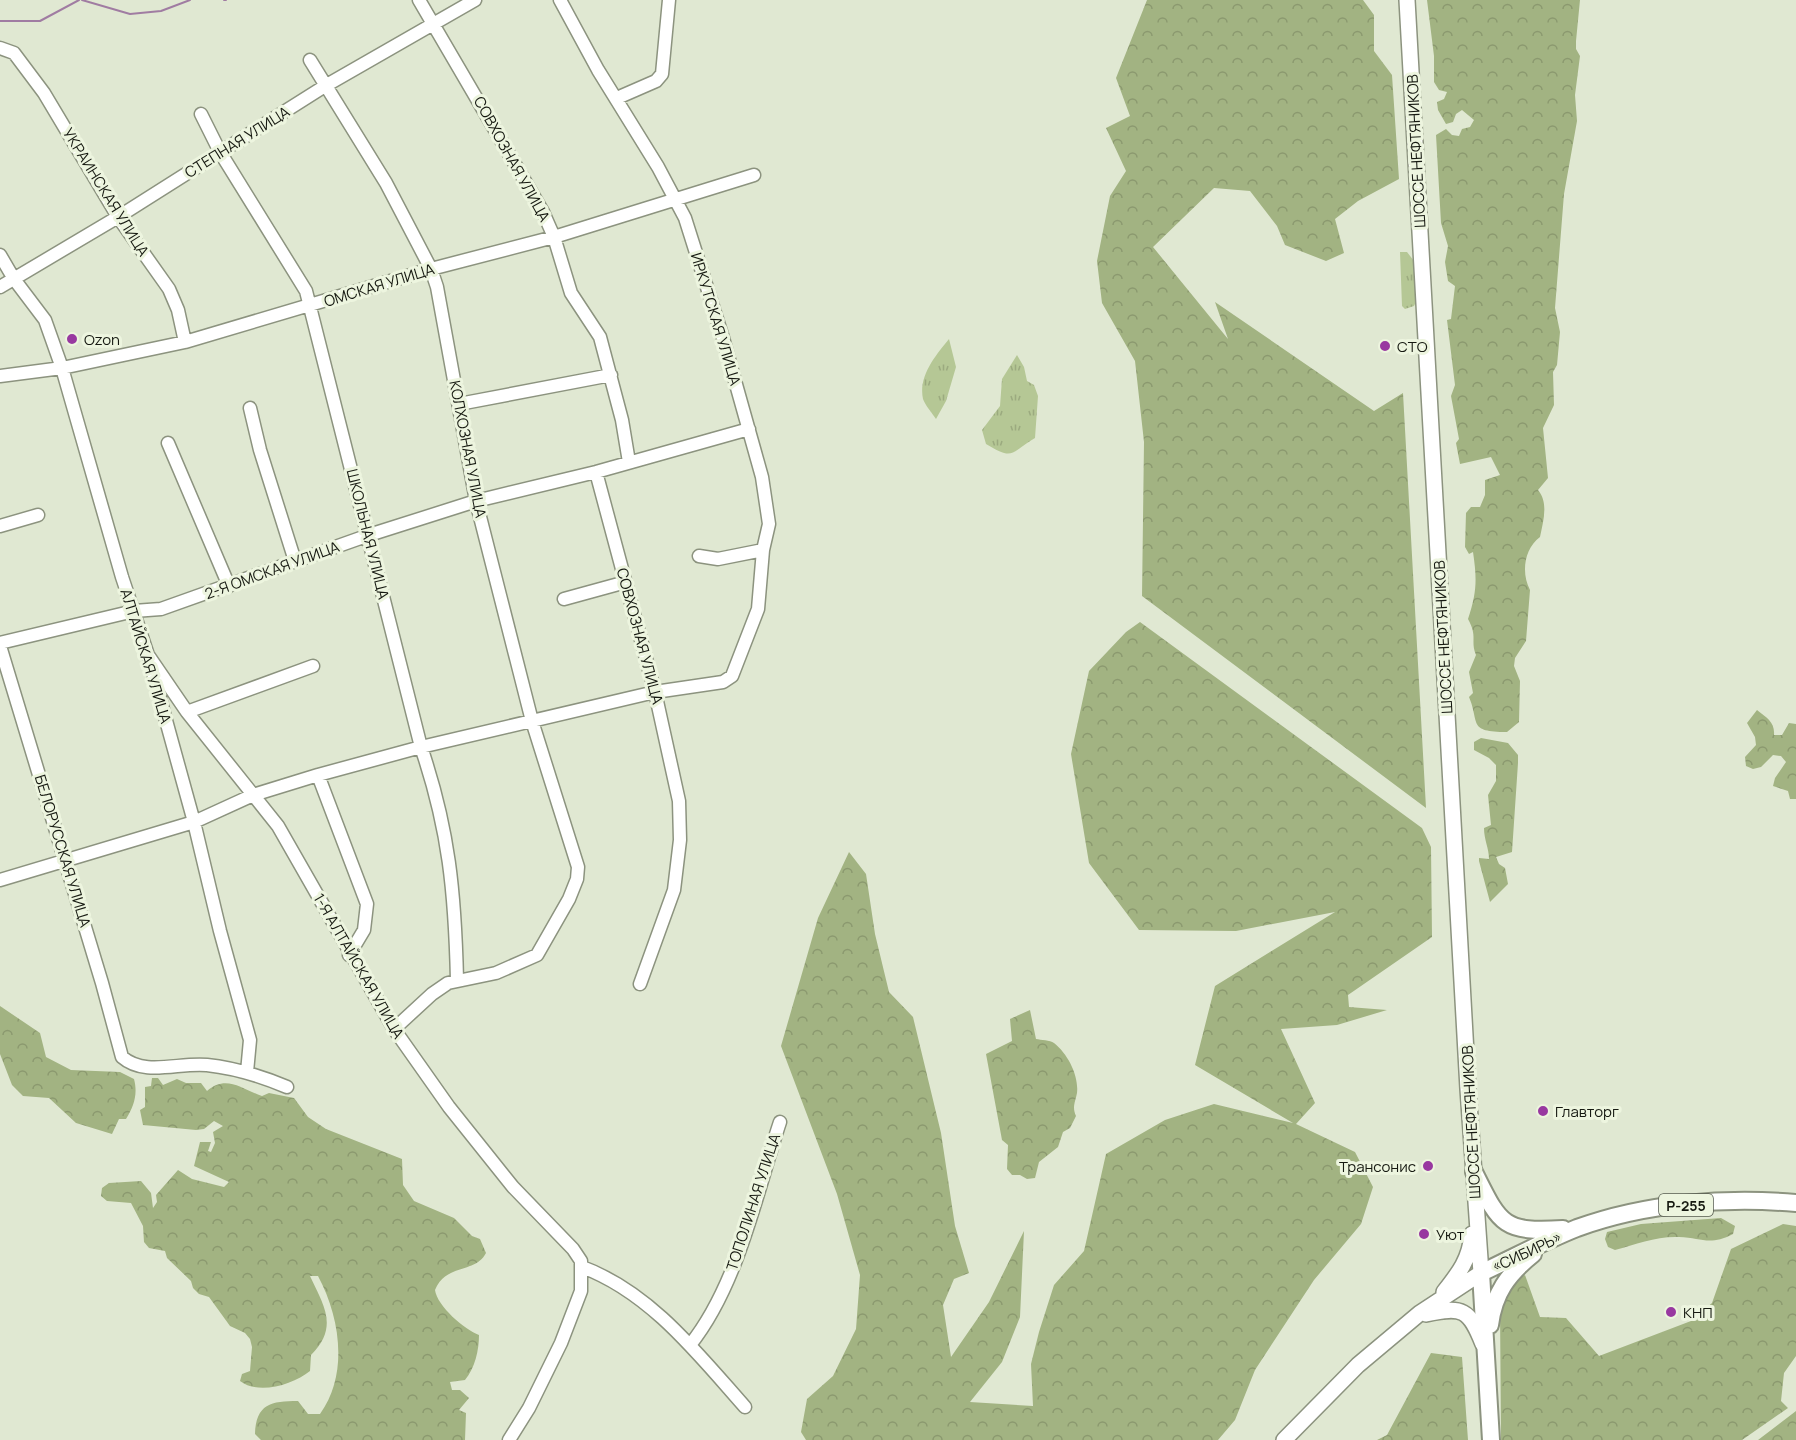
<svg xmlns="http://www.w3.org/2000/svg" width="1796" height="1440" viewBox="0 0 1796 1440" font-family="Manrope,sans-serif">
  <defs>
    <pattern id="grass-tufts" width="24" height="20" patternUnits="userSpaceOnUse" patternTransform="scale(1.5)"><rect width="24" height="20" fill="#b5c795"/><path d="M3 7l-1-3M5 7V3M7 7l1-3M15 17l-1-3M17 17v-4M19 17l1-3" fill="none" stroke="#9baa7f"/></pattern>
    <pattern id="forest-crowns" width="20" height="18" patternUnits="userSpaceOnUse" patternTransform="scale(1.5)"><rect width="20" height="18" fill="#a2b382"/><path d="M2 6a3 3 0 1 1 6 0M12 15a3 3 0 1 1 6 0" fill="none" stroke="#8b996f"/></pattern>
  </defs>
  <rect width="100%" height="100%" fill="#e0e8d2"/>
  <path fill="url(#grass-tufts)" d="M 1400,252 L 1407,252 L 1414,261 L 1416,302 L 1414,306 L 1405,309 L 1402,306 Z
    M 949,339 L 956,367 L 946,401 L 936,419 C 932,413 925,405 923,399 C 918,376 936,355 949,339 Z
    M 1017,355 L 1024,367 L 1027,381 L 1034,385 L 1038,396 L 1035,438 C 1010,453 1014,461 986,444 L 982,430 L 1000,406 L 1002,379 Z"/>
  <path fill="url(#forest-crowns)" d="M 1147,0 L 1363,0 L 1374,15 L 1374,51 L 1392,75 L 1399,179 L 1358,201 L 1335,219 L 1344,253 L 1326,261 L 1285,245 L 1277,226 L 1250,191 L 1214,188 L 1153,247 L 1228,339 L 1215,302 L 1374,411 L 1403,393 L 1426,808 L 1142,596 L 1144,442 L 1135,361 L 1102,303 L 1097,261 L 1110,196 L 1126,171 L 1106,128 L 1130,116 L 1116,78 Z
    M 1427,0 L 1580,0 L 1576,41 L 1576,49 L 1580,56 L 1575,95 L 1577,121 L 1564,194 L 1555,308 L 1560,332 L 1557,365 L 1553,372 L 1554,405 L 1543,428 L 1548,478 L 1538,490 C 1549,503 1543,522 1540,537 C 1524,549 1521,573 1530,590 L 1526,641 L 1515,658 L 1514,666 L 1520,681 L 1519,722 L 1507,732 C 1467,732 1480,723 1469,697 L 1473,693 L 1469,672 L 1476,655 C 1470,641 1478,637 1468,619 C 1477,592 1477,579 1473,552 L 1469,554 L 1465,547 L 1466,513 L 1471,507 L 1480,507 L 1485,495 L 1485,480 L 1500,475 L 1491,457 L 1460,464 L 1456,443 L 1459,439 L 1451,396 L 1455,385 L 1447,320 L 1451,319 L 1455,286 L 1448,281 L 1445,262 L 1448,246 L 1441,223 L 1436,135 L 1446,129 L 1452,135 L 1459,136 L 1462,129 L 1470,127 L 1474,120 L 1462,110 L 1456,114 L 1453,122 L 1446,124 L 1438,110 L 1437,102 L 1444,99 L 1447,92 L 1439,90 L 1434,82 L 1434,56 Z
    M 1140,622 L 1422,828 L 1431,847 L 1432,937 L 1348,995 L 1349,1007 L 1387,1010 L 1337,1025 L 1281,1029 L 1315,1103 L 1296,1124 L 1355,1152 L 1373,1187 L 1361,1224 L 1314,1280 L 1255,1370 L 1235,1420 L 1218,1440 L 806,1440 L 801,1432 L 807,1399 L 833,1376 L 856,1329 L 860,1275 L 837,1194 L 781,1046 L 818,918 L 849,852 L 866,874 L 875,934 L 889,992 L 913,1017 L 941,1133 L 955,1226 L 969,1273 L 954,1279 L 943,1305 L 951,1357 L 989,1302 L 1024,1231 L 1020,1317 L 1002,1362 L 970,1402 L 1033,1406 L 1031,1364 L 1039,1332 L 1054,1285 L 1084,1251 L 1106,1154 L 1165,1120 L 1214,1104 L 1293,1123 L 1195,1065 L 1215,986 L 1335,912 L 1236,931 L 1139,930 L 1089,863 L 1071,754 L 1089,671 L 1126,632 Z
    M 1757,710 C 1767,718 1775,722 1774,735 L 1782,735 L 1789,723 L 1796,724 L 1796,799 L 1790,799 L 1788,791 L 1773,786 L 1775,778 L 1786,762 L 1781,756 L 1773,755 L 1761,767 L 1753,769 L 1746,766 L 1745,757 L 1756,745 L 1755,737 L 1747,723 Z
    M 1481,738 L 1508,743 L 1518,755 L 1518,763 L 1512,852 L 1496,857 L 1499,864 L 1505,868 L 1508,884 L 1490,902 L 1479,861 L 1479,858 L 1489,859 C 1489,848 1484,840 1484,828 L 1491,825 L 1488,795 L 1496,781 L 1496,765 L 1489,758 L 1474,750 L 1474,742 Z
    M 0,1006 L 40,1033 L 46,1057 L 71,1070 L 120,1072 L 134,1079 C 138,1094 134,1106 126,1119 L 119,1119 L 112,1134 L 76,1123 L 49,1098 L 23,1096 L 12,1085 L 0,1054 Z
    M 1030,1010 L 1036,1039 C 1041,1040 1050,1040 1054,1043 C 1068,1054 1079,1076 1077,1093 C 1075,1103 1072,1107 1076,1116 L 1070,1128 L 1063,1132 L 1058,1147 L 1039,1162 L 1035,1178 L 1027,1179 L 1020,1175 L 1012,1175 L 1007,1169 L 1008,1145 L 1002,1140 L 986,1054 L 1012,1041 L 1010,1019 Z
    M 152,1078 L 158,1078 L 163,1085 L 177,1079 L 186,1083 L 201,1083 L 207,1091 C 226,1074 242,1089 262,1096 L 269,1093 L 294,1098 L 308,1117 L 326,1129 L 402,1159 L 403,1185 L 414,1201 L 454,1218 L 472,1236 L 480,1239 L 486,1253 C 475,1274 446,1263 435,1290 C 437,1306 465,1330 479,1335 C 479,1350 475,1368 465,1380 L 450,1382 L 452,1390 L 460,1390 L 469,1398 L 459,1410 L 466,1413 L 465,1440 L 261,1440 L 255,1434 C 256,1404 271,1401 298,1401 L 308,1414 L 320,1414 C 349,1374 340,1317 318,1276 L 310,1276 C 324,1306 339,1327 311,1355 L 310,1371 C 293,1385 258,1395 240,1381 L 242,1374 L 250,1371 L 252,1347 L 250,1339 L 245,1333 L 230,1326 L 209,1297 L 199,1294 L 193,1288 L 191,1281 L 167,1258 L 165,1251 L 149,1248 L 144,1242 L 143,1226 L 131,1203 L 107,1201 L 101,1196 L 102,1188 L 109,1183 L 141,1181 L 151,1193 L 153,1208 L 157,1202 L 156,1195 L 178,1170 L 192,1179 L 224,1187 L 229,1182 L 194,1166 L 200,1142 L 211,1142 L 208,1151 L 211,1152 L 215,1143 L 213,1132 L 223,1126 L 214,1121 L 204,1129 L 196,1130 L 143,1125 L 140,1110 L 145,1107 L 145,1087 L 151,1086 Z
    M 1721,1218 L 1735,1226 L 1733,1234 C 1710,1246 1702,1238 1679,1237 C 1657,1236 1636,1244 1615,1250 L 1608,1247 L 1605,1239 L 1607,1232 L 1641,1224 Z
    M 1783,1224 L 1796,1226 L 1796,1356 L 1784,1373 L 1781,1401 L 1788,1408 L 1742,1440 L 1501,1440 L 1500,1308 L 1517,1279 L 1525,1275 L 1540,1317 L 1566,1318 L 1599,1356 L 1691,1321 L 1712,1303 L 1731,1249 Z
    M 1431,1353 L 1462,1357 L 1468,1440 L 1377,1440 L 1387,1435 Z
    M 1796,1411 L 1796,1440 L 1758,1440 Z"/>
  <g fill="none" stroke-linecap="round" stroke-linejoin="round">
    <path stroke="#a07ca2" stroke-width="2" d="M 82,0 L 130,14 L 161,11 L 190,0
      M 224,0 L 226,0
      M 0,21 L 40,21 L 79,0"/>
    <g stroke="#8c937f" stroke-width="15">
      <path id="minor" d="M 419,0 L 543,212 L 554,237 L 571,293 L 600,337 L 622,420 L 629,462
        M 0,48 L 14,53 L 44,93 L 118,217 L 169,289 L 178,310 L 185,342
        M 310,60 L 386,183 L 431,269 L 437,287 L 476,501 L 532,721 L 578,867 L 577,879 L 569,899 L 537,955 L 496,973 L 448,983 L 432,994 L 394,1029
        M 617,98 L 656,81 L 662,74 L 669,0
        M 201,114 L 220,152 L 306,291 L 421,747 C 449,829 455,893 457,980
        M 0,255 L 14,279 L 45,320 L 62,368 L 122,577 L 148,655 L 194,822 L 220,931 L 250,1040 L 247,1072
        M 0,287 L 118,217 L 325,86 L 475,0
        M 0,376 L 62,368 L 185,342 L 431,269 L 554,237 L 754,175
        M 459,404 L 611,375
        M 250,408 L 260,450 L 295,561
        M 168,443 L 229,586
        M 596,472 L 655,692 L 679,801 L 680,840 L 674,890 L 640,984
        M 0,526 L 38,515
        M 699,556 L 718,559 L 763,550
        M 564,599 L 626,582
        M 0,643 L 134,611 L 161,609 L 369,535 L 476,501 L 596,472 L 749,429
        M 0,646 L 102,983 L 122,1057 C 145,1077 179,1062 207,1065 C 235,1068 261,1076 287,1087
        M 148,655 L 187,712 L 278,826 L 394,1029 L 449,1107 L 513,1187 L 573,1249 L 581,1261 L 581,1291 L 561,1343 L 529,1408 L 509,1440
        M 187,712 L 313,666
        M 318,775 L 367,904 L 364,930 L 349,955
        M 0,880 L 194,822 L 253,795 L 318,775 L 421,747 L 655,692 L 723,682 L 732,676 L 758,609 L 763,550 L 769,524 L 762,477 L 723,338 L 685,218 L 658,167 L 598,70 L 560,0
        M 582,1267 C 650,1292 698,1354 745,1407
        M 690,1345 C 738,1285 756,1194 780,1122"/>
    </g>
    <g stroke="#8c937f" stroke-width="18">
      <path id="major" d="M 1444,1292 C 1459,1273 1470,1259 1472,1234
        M 1426,1314 C 1463,1306 1469,1309 1483,1344
        M 1284,1440 L 1358,1365 L 1420,1313 L 1481,1273 L 1468,1089 L 1407,0"/>
    </g>
    <g stroke="#8c937f" stroke-width="20">
      <path id="highway" d="M 1474,1172 C 1500,1224 1502,1233 1563,1229
        M 1490,1325 C 1494,1293 1508,1274 1533,1254
        M 1491,1440 L 1481,1273 C 1513,1258 1544,1241 1577,1228 C 1646,1203 1724,1197 1796,1203"/>
    </g>
    <use href="#minor" stroke="#fff" stroke-width="12"/>
    <use href="#major" stroke="#fff" stroke-width="15"/>
    <use href="#highway" stroke="#fff" stroke-width="16"/>
  </g>
  <g fill="#9838a0" stroke="#edf5df" stroke-width="2">
    <circle cx="72" cy="339" r="6"/>
    <circle cx="1385" cy="346" r="6"/>
    <circle cx="1543" cy="1111" r="6"/>
    <circle cx="1428" cy="1166" r="6"/>
    <circle cx="1424" cy="1234" r="6"/>
    <circle cx="1671" cy="1312" r="6"/>
  </g>
  <g text-anchor="middle" dominant-baseline="central" stroke-width="6" stroke-linejoin="round" paint-order="stroke">
    <rect fill="#edf5df" stroke="#565b4f" stroke-width="1.5" x="1659" y="1194" width="54" height="22" rx="4.5"/>
    <g font-size="14" font-weight="bold" fill="#161911">
      <text x="1686" y="1205">Р-255</text>
    </g>
    <g font-size="15" fill="#161911" stroke="#edf5df">
      <text transform="translate(237 142) rotate(-32)">СТЕПНАЯ УЛИЦА</text>
      <text transform="translate(1416 151) rotate(-93)">ШОССЕ НЕФТЯНИКОВ</text>
      <text transform="translate(512 159) rotate(61)">СОВХОЗНАЯ УЛИЦА</text>
      <text transform="translate(106 192) rotate(58)">УКРАИНСКАЯ УЛИЦА</text>
      <text transform="translate(379 285) rotate(-17)">ОМСКАЯ УЛИЦА</text>
      <text transform="translate(716 319) rotate(73)">ИРКУТСКАЯ УЛИЦА</text>
      <text transform="translate(468 449) rotate(79)">КОЛХОЗНАЯ УЛИЦА</text>
      <text transform="translate(368 534) rotate(76)">ШКОЛЬНАЯ УЛИЦА</text>
      <text transform="translate(272 570) rotate(-20)">2-Я ОМСКАЯ УЛИЦА</text>
      <text transform="translate(640 636) rotate(75)">СОВХОЗНАЯ УЛИЦА</text>
      <text transform="translate(1443 637) rotate(-93)">ШОССЕ НЕФТЯНИКОВ</text>
      <text transform="translate(146 656) rotate(73)">АЛТАЙСКАЯ УЛИЦА</text>
      <text transform="translate(63 851) rotate(73)">БЕЛОРУССКАЯ УЛИЦА</text>
      <text transform="translate(359 966) rotate(60)">1-Я АЛТАЙСКАЯ УЛИЦА</text>
      <text transform="translate(1471 1122) rotate(-93)">ШОССЕ НЕФТЯНИКОВ</text>
      <text transform="translate(753 1202) rotate(-72)">ТОПОЛИНАЯ УЛИЦА</text>
      <text transform="translate(1527 1252) rotate(-25)">«СИБИРЬ»</text>
    </g>
    <g font-size="15" fill="#161911" stroke="#edf5df" text-anchor="start">
      <text x="84" y="339">Ozon</text>
      <text x="1397" y="346">СТО</text>
      <text x="1555" y="1111">Главторг</text>
      <text x="1416" y="1166" text-anchor="end">Трансонис</text>
      <text x="1436" y="1234">Уют</text>
      <text x="1683" y="1312">КНП</text>
    </g>
  </g>
</svg>
